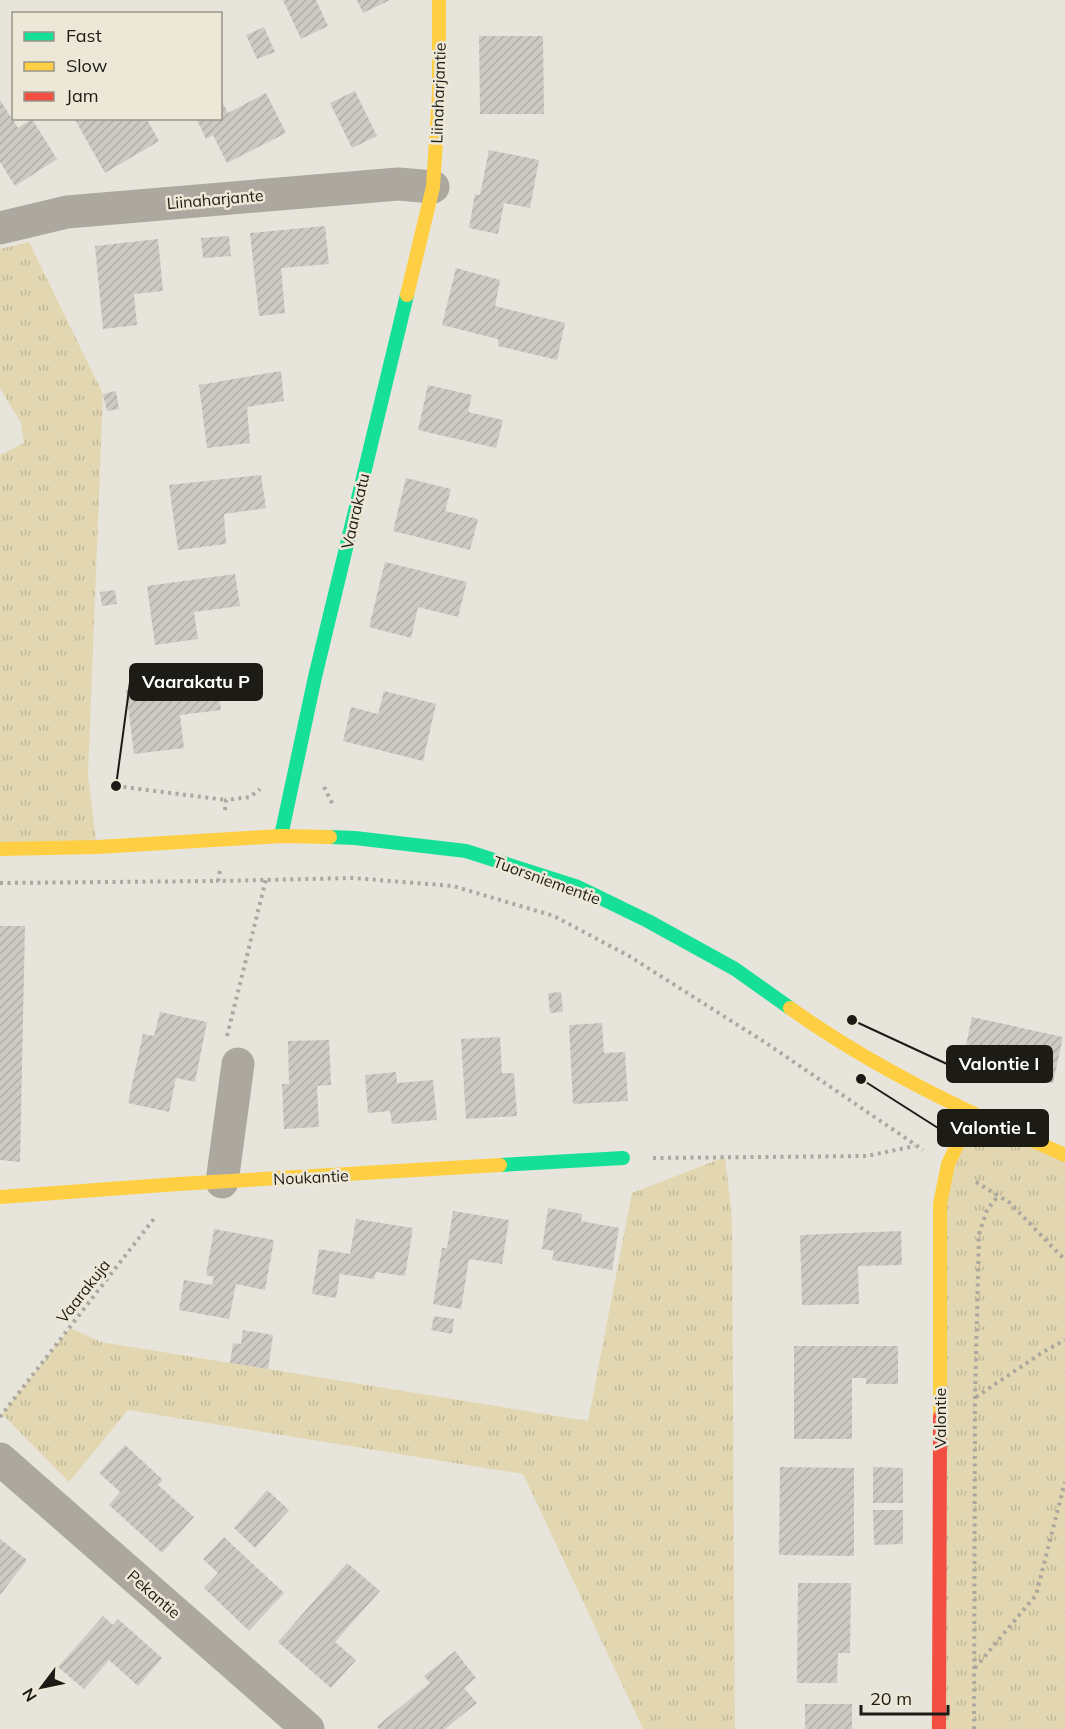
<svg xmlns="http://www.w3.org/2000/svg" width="1065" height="1729" viewBox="0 0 1065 1729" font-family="Mulish,sans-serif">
  <defs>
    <pattern id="grass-tufts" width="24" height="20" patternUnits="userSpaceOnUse" patternTransform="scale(1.5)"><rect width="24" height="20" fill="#e3d7b2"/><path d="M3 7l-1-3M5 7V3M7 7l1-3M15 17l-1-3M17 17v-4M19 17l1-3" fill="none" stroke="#c2b898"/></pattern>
    <pattern id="building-hatch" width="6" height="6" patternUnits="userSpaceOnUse" patternTransform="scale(1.5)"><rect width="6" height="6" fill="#cccac2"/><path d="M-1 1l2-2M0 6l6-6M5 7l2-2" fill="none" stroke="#afada6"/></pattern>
  </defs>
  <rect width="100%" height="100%" fill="#e7e4db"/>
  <path fill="url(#grass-tufts)" d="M 29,242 L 103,394 L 88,776 L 97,847 L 0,847 L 0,455 L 24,443 L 21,423 L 0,388 L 0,249 Z
    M 972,1114 L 1065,1159 L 1065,1729 L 931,1729 L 940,1204 Z
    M 725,1157 L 732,1218 L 735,1729 L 643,1729 L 523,1474 L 128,1410 L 69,1482 L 2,1414 L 70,1328 L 101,1342 L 588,1421 L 632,1193 Z"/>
  <path fill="url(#building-hatch)" d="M 283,0 L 316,0 L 328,26 L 301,39 Z
    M 357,0 L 390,0 L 363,13 Z
    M 264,27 L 275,52 L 257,59 L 246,35 Z
    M 479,36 L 543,36 L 544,114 L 480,114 Z
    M 355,91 L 377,136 L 352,148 L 330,103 Z
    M 266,93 L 286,133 L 227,163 L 213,135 L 206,139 L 196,118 L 220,118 L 220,98 L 228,113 Z
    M 0,100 L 18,128 L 32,119 L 57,159 L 15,186 L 0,162 Z
    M 74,118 L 146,118 L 159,141 L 105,173 Z
    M 489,150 L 539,160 L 530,208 L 504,203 L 498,234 L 469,228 L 475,194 L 480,195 Z
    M 325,226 L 329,264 L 281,268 L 285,313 L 259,316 L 250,233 Z
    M 229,236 L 231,256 L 203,258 L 201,238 Z
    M 158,239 L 163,291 L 134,294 L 137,325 L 103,329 L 95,246 Z
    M 456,268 L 500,280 L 495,306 L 565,323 L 557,360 L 498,346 L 498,339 L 442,325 Z
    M 281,371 L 284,401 L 247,407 L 250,443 L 207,448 L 199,385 Z
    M 428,385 L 472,395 L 468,412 L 503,420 L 496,448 L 418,430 Z
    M 116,391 L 119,409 L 107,411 L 103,394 Z
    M 261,475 L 266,508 L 224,514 L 226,544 L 178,550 L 169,485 Z
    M 406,478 L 451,489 L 445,511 L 478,519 L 470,550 L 393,531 Z
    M 385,562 L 467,582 L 458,617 L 418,607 L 411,638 L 369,627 Z
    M 235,574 L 240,606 L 194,612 L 198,639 L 155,645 L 147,586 Z
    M 115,590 L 117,604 L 102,606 L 100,592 Z
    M 217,679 L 221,710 L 180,715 L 184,748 L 134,754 L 126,690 Z
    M 384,691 L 436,704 L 423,761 L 343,741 L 351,707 L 378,714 Z
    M 0,926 L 25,926 L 20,1162 L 0,1160 Z
    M 561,992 L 563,1012 L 550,1013 L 548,993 Z
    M 160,1012 L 207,1022 L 195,1082 L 176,1078 L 169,1112 L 128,1103 L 143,1034 L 154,1036 Z
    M 972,1017 L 1063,1037 L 1053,1083 L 962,1064 Z
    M 602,1023 L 604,1053 L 625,1052 L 628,1101 L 573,1104 L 569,1025 Z
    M 500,1037 L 502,1073 L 514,1073 L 517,1116 L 466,1119 L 461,1039 Z
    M 329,1040 L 331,1085 L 317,1086 L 319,1127 L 284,1129 L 282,1084 L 289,1084 L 288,1041 Z
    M 396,1072 L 397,1083 L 433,1080 L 437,1120 L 392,1124 L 390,1111 L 368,1113 L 365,1075 Z
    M 548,1208 L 582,1214 L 581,1221 L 619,1228 L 612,1270 L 552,1260 L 554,1251 L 542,1249 Z
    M 453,1211 L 509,1220 L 502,1264 L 469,1259 L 461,1309 L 433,1304 L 442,1248 L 447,1248 Z
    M 356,1219 L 413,1228 L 405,1276 L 376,1272 L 374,1279 L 340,1274 L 336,1298 L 312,1294 L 319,1249 L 350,1254 Z
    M 214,1229 L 274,1240 L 265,1290 L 236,1284 L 229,1319 L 179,1310 L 184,1280 L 212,1285 L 214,1277 L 206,1275 Z
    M 901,1231 L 902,1265 L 858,1266 L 859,1304 L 802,1305 L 800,1235 Z
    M 434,1316 L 454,1319 L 452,1334 L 431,1330 Z
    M 243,1330 L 273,1335 L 268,1369 L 230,1363 L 233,1343 L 241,1344 Z
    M 794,1346 L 898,1346 L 898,1384 L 866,1384 L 866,1378 L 852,1378 L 852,1439 L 794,1439 Z
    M 125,1445 L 163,1480 L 158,1485 L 194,1517 L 162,1553 L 109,1505 L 120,1492 L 99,1473 Z
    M 780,1467 L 854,1468 L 854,1556 L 779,1555 Z
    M 873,1467 L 903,1468 L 903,1503 L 873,1503 Z
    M 267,1490 L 289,1510 L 255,1548 L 234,1528 Z
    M 873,1510 L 903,1510 L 903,1544 L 874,1545 Z
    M 224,1537 L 284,1593 L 249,1631 L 204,1588 L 218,1573 L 203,1559 Z
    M 0,1539 L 27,1560 L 0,1595 Z
    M 347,1563 L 380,1591 L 335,1642 L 356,1660 L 331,1688 L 278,1642 Z
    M 798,1583 L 851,1583 L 850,1653 L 838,1653 L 837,1683 L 797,1683 Z
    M 103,1616 L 113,1625 L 118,1619 L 162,1658 L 138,1686 L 109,1660 L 84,1689 L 58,1667 Z
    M 455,1651 L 476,1678 L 464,1688 L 477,1703 L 445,1729 L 379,1729 L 377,1726 L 430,1683 L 424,1676 Z
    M 805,1704 L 852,1704 L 852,1729 L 805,1729 Z"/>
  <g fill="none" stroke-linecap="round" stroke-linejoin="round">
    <path stroke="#aba8a0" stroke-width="4" stroke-dasharray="3 4.5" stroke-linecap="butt" d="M 116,786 L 226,800
      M 324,787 L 334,807
      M 225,810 L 226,800 L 250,797 L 260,789
      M 220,871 L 218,881 L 353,878 L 453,886 L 554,916 L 629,956 L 766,1043 L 923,1150
      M 0,883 L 218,881
      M 227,1036 L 266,879
      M 653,1158 L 867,1156 L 915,1146
      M 976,1182 L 1010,1203 L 1065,1260
      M 976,1397 L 1043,1352 L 1065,1340
      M 0,1417 L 156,1216
      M 975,1668 L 1036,1595 L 1065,1482
      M 974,1729 L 975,1397 L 979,1234 L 987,1210 L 998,1196"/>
    <path stroke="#aca8a0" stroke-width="33" d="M 0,228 L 67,212 L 398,184 L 433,187
      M 222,1182 L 238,1064
      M 0,1459 L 308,1729"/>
    <path stroke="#16e098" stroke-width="14" d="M 281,836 L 315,677 L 407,295
      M 330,837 L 355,838 L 466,851 L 578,887 L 648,921 L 735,969 L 790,1008
      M 500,1165 L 623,1158"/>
    <path stroke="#ffcf43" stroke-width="14" d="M 407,295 L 433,187 L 439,94 L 439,0
      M 0,849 L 97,847 L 281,836 L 330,837
      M 790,1008 C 875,1069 969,1113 1065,1155
      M 0,1197 L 178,1184 L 500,1165
      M 940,1417 L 940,1204 L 948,1164 L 972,1114"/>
    <path stroke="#f24e42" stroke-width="14" d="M 939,1729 L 940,1417"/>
  </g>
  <g text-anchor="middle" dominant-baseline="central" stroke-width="5" stroke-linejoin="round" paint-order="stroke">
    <g font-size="16" fill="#1d1b16" stroke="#ece7d6">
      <text transform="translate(438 93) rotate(-88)">Liinaharjantie</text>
      <text transform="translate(215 199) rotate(-5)">Liinaharjante</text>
      <text transform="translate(355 511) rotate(-77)">Vaarakatu</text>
      <text transform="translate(547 880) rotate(20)">Tuorsniementie</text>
      <text transform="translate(311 1177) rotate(-3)">Noukantie</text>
      <text transform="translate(83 1291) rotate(-52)">Vaarakuja</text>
      <text transform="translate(940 1418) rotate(-90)">Valontie</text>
      <text transform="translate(154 1594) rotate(41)">Pekantie</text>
    </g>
  </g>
  <path fill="none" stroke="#1d1b16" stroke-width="2" d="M116 786L130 682M852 1020L947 1064M861 1079L938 1128"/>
  <g fill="#1d1b16" stroke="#ece7d6" stroke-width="2">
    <circle cx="116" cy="786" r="6"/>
    <circle cx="852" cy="1020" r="6"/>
    <circle cx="861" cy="1079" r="6"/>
  </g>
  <g fill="#1d1b16" stroke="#1d1b16" stroke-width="2">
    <rect x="130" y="664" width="132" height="36" rx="6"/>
    <rect x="947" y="1046" width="105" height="36" rx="6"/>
    <rect x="938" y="1110" width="110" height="36" rx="6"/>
  </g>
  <g font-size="18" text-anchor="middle" font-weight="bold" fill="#fff">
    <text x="196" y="688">Vaarakatu P</text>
    <text x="999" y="1070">Valontie I</text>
    <text x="993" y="1134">Valontie L</text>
  </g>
  <rect x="12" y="12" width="210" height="108" fill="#ece7d6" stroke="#999589" stroke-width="1.5"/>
  <rect x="24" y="32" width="30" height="9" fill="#16e098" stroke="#999589" stroke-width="1.5"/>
  <text x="66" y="42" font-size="18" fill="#1d1b16">Fast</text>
  <rect x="24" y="62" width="30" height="9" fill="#ffcf43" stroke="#999589" stroke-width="1.5"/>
  <text x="66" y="72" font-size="18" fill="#1d1b16">Slow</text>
  <rect x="24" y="92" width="30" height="9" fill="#f24e42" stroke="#999589" stroke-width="1.5"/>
  <text x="66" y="102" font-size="18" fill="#1d1b16">Jam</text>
  <g transform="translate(42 1687) rotate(238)" stroke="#ece7d6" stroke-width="4.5" paint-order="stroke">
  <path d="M0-4.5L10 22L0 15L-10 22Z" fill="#1d1b16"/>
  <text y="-9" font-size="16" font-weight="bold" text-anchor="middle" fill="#1d1b16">N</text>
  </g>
  <path d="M861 1705v9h87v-9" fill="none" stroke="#1d1b16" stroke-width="3"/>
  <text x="870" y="1705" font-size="18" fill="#1d1b16" stroke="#ece7d6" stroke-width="4.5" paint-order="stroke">20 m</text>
</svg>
